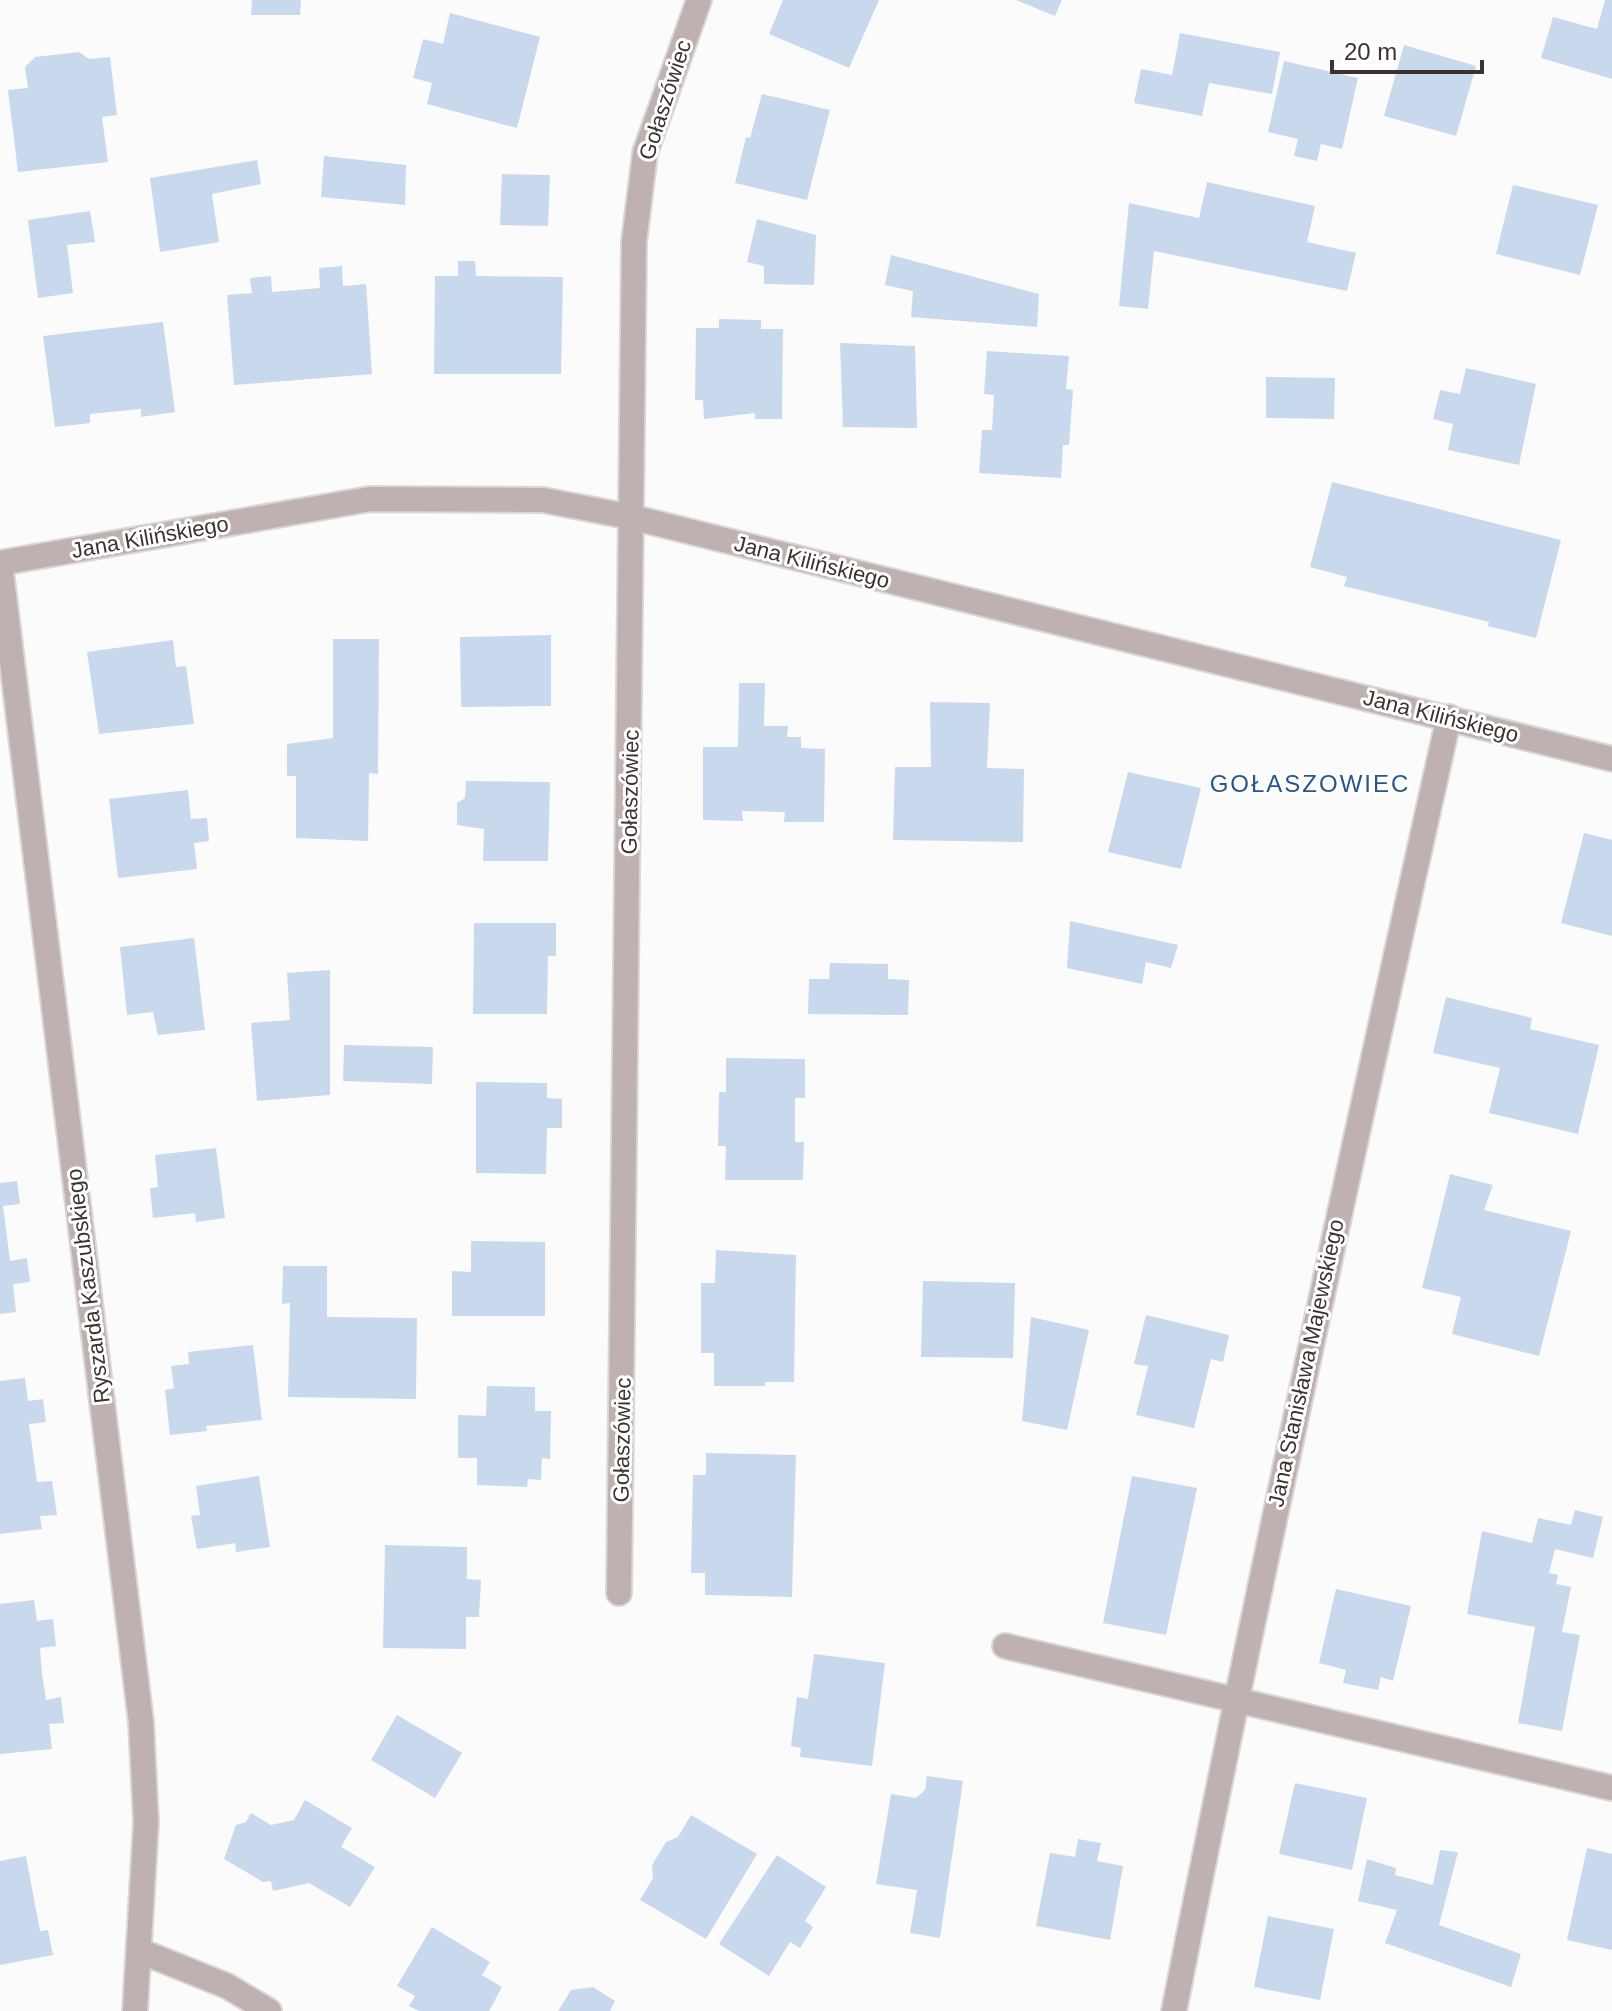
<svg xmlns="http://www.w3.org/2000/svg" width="1612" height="2011" viewBox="0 0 1612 2011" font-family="Arial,sans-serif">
  <rect width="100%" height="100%" fill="#fbfbfb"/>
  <path fill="#c8d9ed" d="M 252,0 L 301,0 L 300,15 L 251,15 Z
    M 783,0 L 879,0 L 849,68 L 769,34 Z
    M 1016,0 L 1062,0 L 1055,16 Z
    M 1605,0 L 1612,0 L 1612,79 L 1541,58 L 1553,17 L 1597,29 Z
    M 450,13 L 540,37 L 517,128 L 427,104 L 432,83 L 413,78 L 423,39 L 443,44 Z
    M 1180,33 L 1280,52 L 1272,94 L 1209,83 L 1202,116 L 1134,103 L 1141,69 L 1172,75 Z
    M 1404,45 L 1476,66 L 1456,136 L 1384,116 Z
    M 79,52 L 89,59 L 110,57 L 117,115 L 102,117 L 108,162 L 18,172 L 8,90 L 28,88 L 25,67 L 35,57 Z
    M 1284,61 L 1358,78 L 1342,149 L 1321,144 L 1317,161 L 1294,156 L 1298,139 L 1268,132 Z
    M 762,94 L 830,110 L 807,200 L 735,183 L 746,137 L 750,138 Z
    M 324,156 L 406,165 L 405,205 L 321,197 Z
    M 257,160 L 261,184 L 212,194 L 219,242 L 160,252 L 150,178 Z
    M 502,174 L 550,175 L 548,226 L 500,225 Z
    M 1207,182 L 1315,206 L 1307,242 L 1356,253 L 1347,291 L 1154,251 L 1148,309 L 1119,306 L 1129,203 L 1199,218 Z
    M 1513,185 L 1598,205 L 1580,275 L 1496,254 Z
    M 90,211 L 95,242 L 67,245 L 73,293 L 38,298 L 28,220 Z
    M 757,219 L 816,235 L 814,285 L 764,284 L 764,266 L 747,262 Z
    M 891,255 L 1039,294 L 1037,327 L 911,317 L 913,291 L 885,285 Z
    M 458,261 L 475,261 L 476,276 L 563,277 L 561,374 L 434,374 L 435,276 L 458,276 Z
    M 342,266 L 343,286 L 366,284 L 372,374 L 234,385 L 227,295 L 252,293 L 250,278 L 271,276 L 272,292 L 320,288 L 319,268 Z
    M 719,319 L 761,320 L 761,329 L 783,329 L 782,419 L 755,419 L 755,413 L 704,419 L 703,400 L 695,400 L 696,328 L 719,328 Z
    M 163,322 L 175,412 L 141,417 L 141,409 L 90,414 L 90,423 L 55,427 L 43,336 Z
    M 840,343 L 915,346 L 917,428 L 843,427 Z
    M 987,351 L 1069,356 L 1066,389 L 1073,390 L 1069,445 L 1063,445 L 1061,478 L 979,473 L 982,430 L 992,430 L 994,395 L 984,394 Z
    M 1466,368 L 1536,384 L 1519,465 L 1448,450 L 1453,424 L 1433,419 L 1440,390 L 1460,394 Z
    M 1266,377 L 1335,378 L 1334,419 L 1266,418 Z
    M 1332,482 L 1561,540 L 1536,638 L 1488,626 L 1489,622 L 1344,586 L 1347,577 L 1310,567 Z
    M 551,635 L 551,706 L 461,707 L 460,637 Z
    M 333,639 L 379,639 L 378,774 L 369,773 L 368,841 L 296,838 L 296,776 L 287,776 L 287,744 L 333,738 Z
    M 173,640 L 176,667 L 186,666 L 194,724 L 99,734 L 87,652 Z
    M 739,683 L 765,683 L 764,726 L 788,726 L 787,737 L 801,737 L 801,748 L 825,749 L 824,822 L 784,822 L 785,812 L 742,811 L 743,821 L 703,820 L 703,747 L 738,747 Z
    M 930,702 L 990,703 L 987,768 L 1024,769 L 1023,842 L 893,840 L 895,767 L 931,767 Z
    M 1128,772 L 1201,788 L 1181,869 L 1108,852 Z
    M 466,781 L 550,782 L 548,861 L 483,861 L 484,829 L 457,825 L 457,803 L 465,798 Z
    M 188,790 L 191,819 L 207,818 L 209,841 L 194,843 L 197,869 L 118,878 L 109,799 Z
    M 1584,833 L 1612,840 L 1612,936 L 1561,923 Z
    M 1070,921 L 1178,945 L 1171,968 L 1146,962 L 1142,984 L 1067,968 Z
    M 474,923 L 556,923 L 556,956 L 548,956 L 547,1014 L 473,1014 Z
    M 194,938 L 205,1030 L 158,1035 L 153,1012 L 127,1015 L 120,947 Z
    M 830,963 L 888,964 L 888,979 L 909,980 L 908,1015 L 808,1014 L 809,979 L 829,979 Z
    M 330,970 L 330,1095 L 257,1101 L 251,1023 L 290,1020 L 287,973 Z
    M 1446,997 L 1532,1018 L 1530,1029 L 1599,1045 L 1578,1134 L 1489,1113 L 1500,1068 L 1433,1053 Z
    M 344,1045 L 433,1047 L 432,1084 L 343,1081 Z
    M 726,1058 L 805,1059 L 805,1098 L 795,1098 L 795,1142 L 804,1142 L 803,1180 L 725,1180 L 726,1146 L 718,1146 L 719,1092 L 726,1092 Z
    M 476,1082 L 547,1083 L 547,1098 L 562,1099 L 562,1128 L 547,1128 L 546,1174 L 476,1173 Z
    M 216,1148 L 225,1218 L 196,1222 L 195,1213 L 153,1218 L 150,1188 L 158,1187 L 155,1155 Z
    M 1450,1174 L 1493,1185 L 1484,1210 L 1571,1231 L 1539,1356 L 1452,1334 L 1461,1297 L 1422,1288 Z
    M 17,1181 L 20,1204 L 3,1206 L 10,1261 L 27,1258 L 30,1282 L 13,1284 L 16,1312 L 0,1314 L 0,1183 Z
    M 471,1241 L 545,1242 L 545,1316 L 452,1316 L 452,1271 L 471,1272 Z
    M 716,1250 L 796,1255 L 794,1382 L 765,1382 L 765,1386 L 714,1386 L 714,1353 L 701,1353 L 701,1283 L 715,1283 Z
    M 283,1266 L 327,1266 L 327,1317 L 417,1318 L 416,1399 L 288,1397 L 290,1303 L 282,1304 Z
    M 923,1281 L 1015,1283 L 1013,1358 L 921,1357 Z
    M 1146,1315 L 1229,1335 L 1223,1362 L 1211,1359 L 1194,1428 L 1136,1415 L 1148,1366 L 1134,1364 Z
    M 1031,1317 L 1089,1330 L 1067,1430 L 1022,1421 Z
    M 253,1345 L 262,1420 L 206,1426 L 207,1431 L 170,1435 L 165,1390 L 174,1388 L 171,1366 L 189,1364 L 188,1352 Z
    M 25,1378 L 28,1401 L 43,1399 L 46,1422 L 29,1424 L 37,1482 L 52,1481 L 57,1515 L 40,1516 L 42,1529 L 0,1534 L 0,1381 Z
    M 487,1386 L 535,1387 L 535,1411 L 551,1411 L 550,1459 L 542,1458 L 541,1480 L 528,1479 L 527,1487 L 477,1485 L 477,1458 L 458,1458 L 458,1415 L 486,1416 Z
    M 706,1453 L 796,1455 L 792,1597 L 705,1595 L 705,1573 L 691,1573 L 693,1475 L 706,1475 Z
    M 259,1476 L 270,1547 L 236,1552 L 235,1543 L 197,1549 L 191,1516 L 200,1515 L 196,1486 Z
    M 1132,1476 L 1197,1488 L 1166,1635 L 1103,1623 Z
    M 1575,1510 L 1603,1517 L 1593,1558 L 1555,1549 L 1549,1573 L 1558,1575 L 1556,1584 L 1571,1587 L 1562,1632 L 1580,1635 L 1562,1731 L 1518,1723 L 1535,1627 L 1467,1614 L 1482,1531 L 1532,1543 L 1538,1518 L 1571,1525 Z
    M 385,1545 L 467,1547 L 467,1579 L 481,1580 L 479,1617 L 466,1617 L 466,1649 L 383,1648 Z
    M 1336,1589 L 1411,1606 L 1393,1681 L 1381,1677 L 1378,1690 L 1343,1683 L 1346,1670 L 1319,1663 Z
    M 34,1600 L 37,1621 L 53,1619 L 56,1646 L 40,1648 L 42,1674 L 46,1700 L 61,1697 L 64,1723 L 49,1724 L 52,1749 L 0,1754 L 0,1604 Z
    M 814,1654 L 885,1663 L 872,1766 L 800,1757 L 801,1748 L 791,1746 L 797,1697 L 808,1699 Z
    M 397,1715 L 462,1753 L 435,1798 L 371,1760 Z
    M 927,1776 L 963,1781 L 940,1938 L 910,1933 L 917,1890 L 876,1884 L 891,1794 L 916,1798 L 925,1790 Z
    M 1295,1783 L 1367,1798 L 1352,1870 L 1279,1854 Z
    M 305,1800 L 352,1828 L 341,1847 L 375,1867 L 350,1907 L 309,1883 L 273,1891 L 271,1881 L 263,1882 L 224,1859 L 236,1825 L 246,1822 L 251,1813 L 271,1825 L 294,1820 Z
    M 691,1815 L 757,1854 L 706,1939 L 640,1900 L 653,1878 L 652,1865 L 666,1842 L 678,1837 Z
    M 1078,1839 L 1101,1843 L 1097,1861 L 1123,1866 L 1110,1940 L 1036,1926 L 1050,1853 L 1075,1857 Z
    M 1587,1848 L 1612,1854 L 1612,1950 L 1567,1940 Z
    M 1440,1850 L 1458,1852 L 1439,1925 L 1521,1954 L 1511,1987 L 1385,1943 L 1397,1910 L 1358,1901 L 1367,1859 L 1396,1868 L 1395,1875 L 1433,1885 Z
    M 777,1855 L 826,1887 L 805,1921 L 813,1927 L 800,1948 L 790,1942 L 769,1976 L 719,1944 Z
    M 26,1856 L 40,1931 L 48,1930 L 53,1955 L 0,1965 L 0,1861 Z
    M 1268,1916 L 1334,1929 L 1320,2000 L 1254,1987 Z
    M 432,1927 L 490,1962 L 482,1975 L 502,1987 L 489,2011 L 419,2011 L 409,2006 L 415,1996 L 397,1986 Z
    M 593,1987 L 615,2001 L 610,2011 L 558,2011 L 571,1990 Z"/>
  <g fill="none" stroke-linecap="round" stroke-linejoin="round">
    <g stroke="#d9d7d6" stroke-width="28">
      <path id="minor" d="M 0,563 L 370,499 L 543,500 L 631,517 L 1612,759
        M 0,563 L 141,1722 L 146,1822 L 135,2011
        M 619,1593 L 634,242 L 645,153 L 699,0
        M 1005,1646 L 1612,1788
        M 140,1951 L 227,1986 L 269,2011
        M 1174,2011 C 1259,1578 1353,1147 1449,717"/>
    </g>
    <use href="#minor" stroke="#beb1af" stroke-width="24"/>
  </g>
  <g text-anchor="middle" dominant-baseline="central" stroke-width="6" stroke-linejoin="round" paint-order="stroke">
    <g font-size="22" fill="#3d3230" stroke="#fff">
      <text transform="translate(665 100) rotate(-72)">Gołaszówiec</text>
      <text transform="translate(150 537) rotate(-10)">Jana Kilińskiego</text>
      <text transform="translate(812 562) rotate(14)">Jana Kilińskiego</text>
      <text transform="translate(1441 716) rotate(14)">Jana Kilińskiego</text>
      <text transform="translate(630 792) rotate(-89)">Gołaszówiec</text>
      <text transform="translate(88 1286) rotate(-97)">Ryszarda Kaszubskiego</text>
      <text transform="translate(1306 1363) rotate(-78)">Jana Stanisława Majewskiego</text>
      <text transform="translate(622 1440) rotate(-89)">Gołaszówiec</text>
    </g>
    <g font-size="24" letter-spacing="2" fill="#27578b" stroke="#fff">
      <text x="1310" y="783">GOŁASZOWIEC</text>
    </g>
  </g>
  <path d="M1332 60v12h150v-12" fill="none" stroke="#3d3230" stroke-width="4"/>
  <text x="1344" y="60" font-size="24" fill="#3d3230" stroke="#ffffff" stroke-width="6" paint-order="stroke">20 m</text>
</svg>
